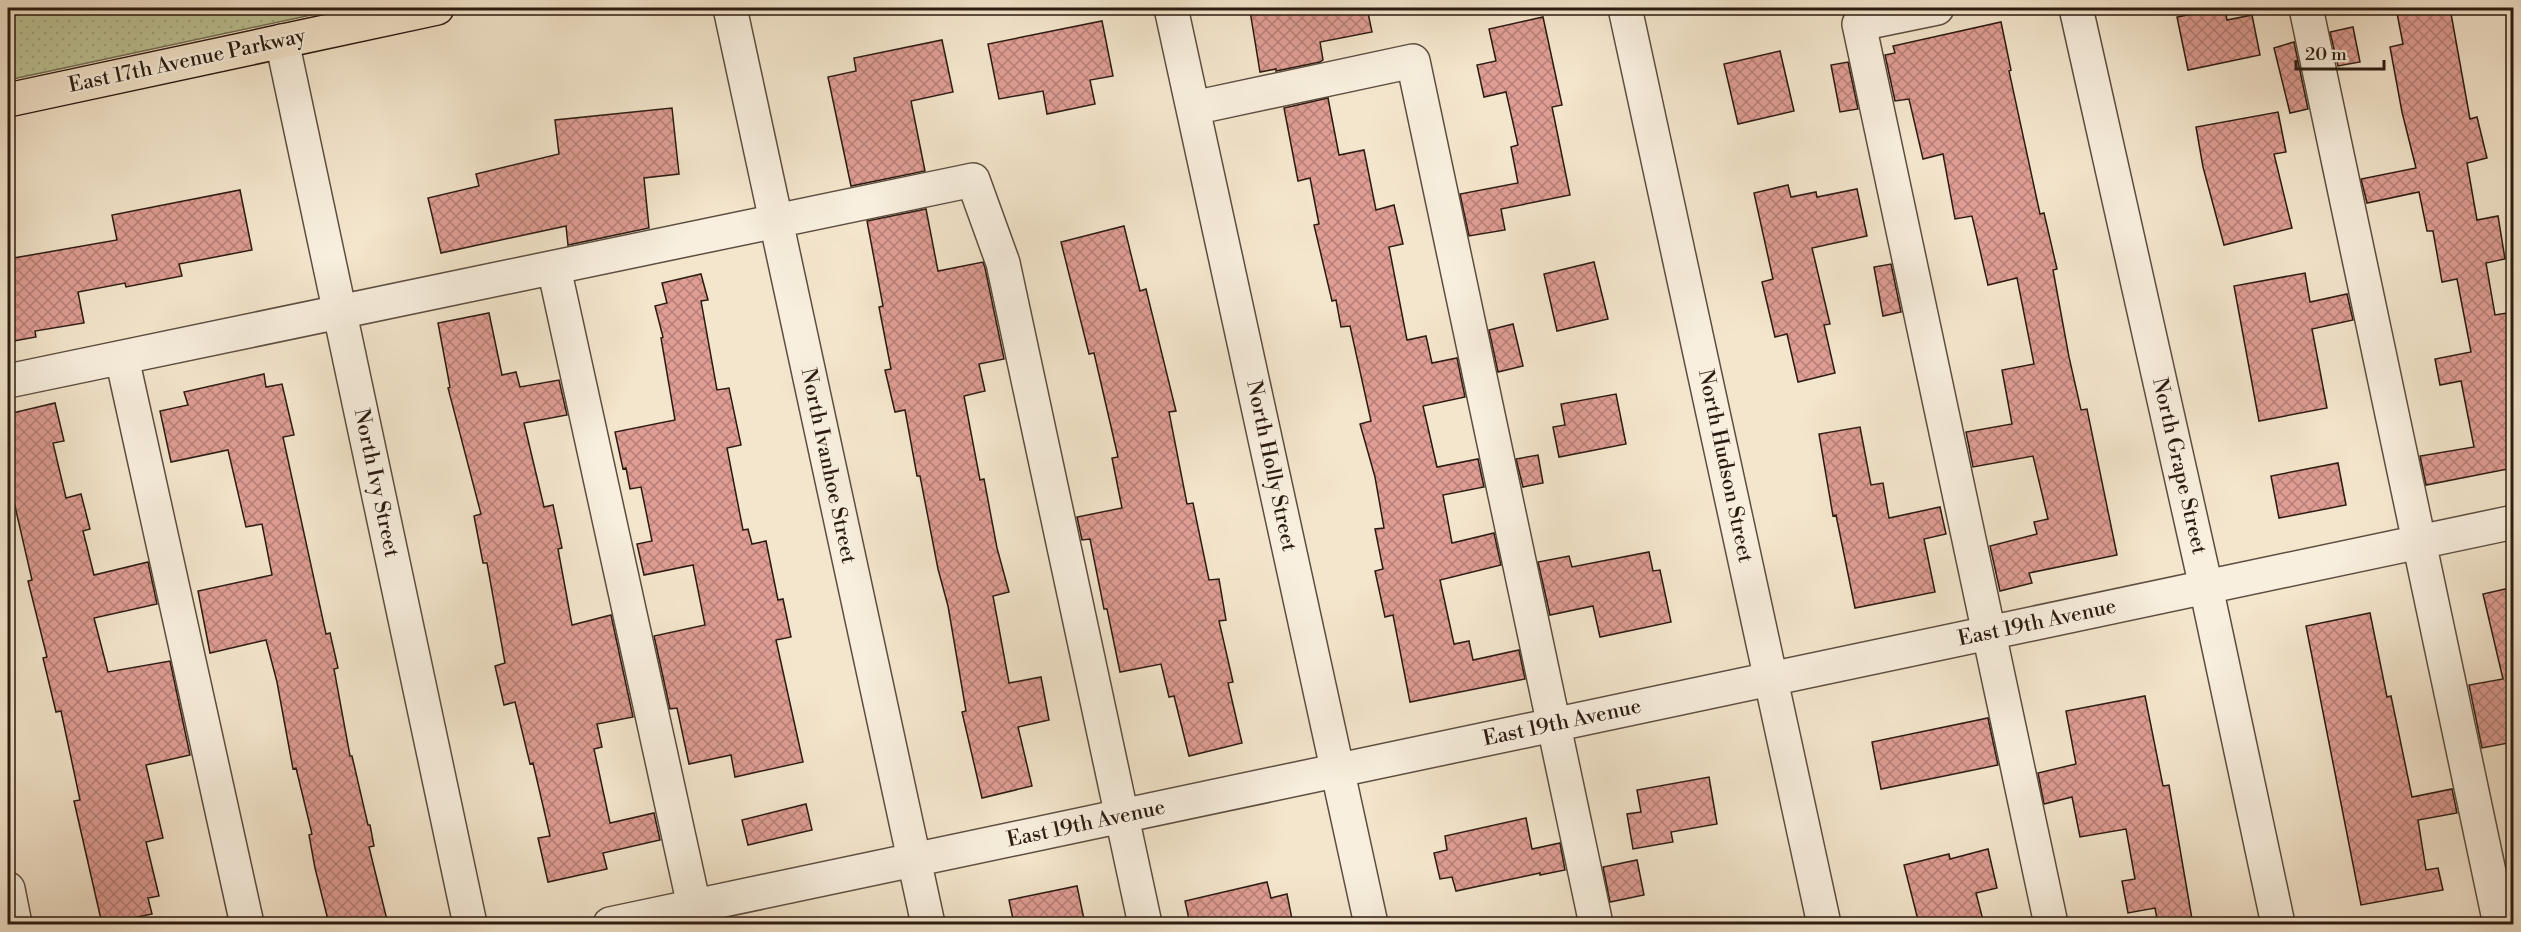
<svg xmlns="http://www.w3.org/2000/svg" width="2521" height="932" viewBox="0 0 2521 932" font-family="'Libre Bodoni',serif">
  <defs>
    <pattern id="park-dots" width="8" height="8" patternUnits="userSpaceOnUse" patternTransform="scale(1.5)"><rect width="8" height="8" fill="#bec497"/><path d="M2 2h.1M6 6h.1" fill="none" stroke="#a3a881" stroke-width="1.8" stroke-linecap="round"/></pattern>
    <pattern id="building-cross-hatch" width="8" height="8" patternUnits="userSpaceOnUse" patternTransform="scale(1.5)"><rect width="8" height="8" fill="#df9d94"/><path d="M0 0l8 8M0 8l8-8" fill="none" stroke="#b57f77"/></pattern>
  </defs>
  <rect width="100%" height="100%" fill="#f4e6cd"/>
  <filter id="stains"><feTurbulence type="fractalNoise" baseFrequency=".00333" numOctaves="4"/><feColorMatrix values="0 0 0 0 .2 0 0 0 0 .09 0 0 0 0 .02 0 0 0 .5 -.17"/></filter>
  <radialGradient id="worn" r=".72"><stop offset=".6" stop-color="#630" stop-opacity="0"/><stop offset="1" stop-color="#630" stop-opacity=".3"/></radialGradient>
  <path fill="url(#park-dots)" stroke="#747054" stroke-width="1.5" d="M 8,8 L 344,8 L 8,80 Z"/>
  <path fill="url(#building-cross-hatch)" stroke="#2b1b11" stroke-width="1.5" d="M 1257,8 L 1367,8 L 1372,32 L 1320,42 L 1323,60 L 1320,62 L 1276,71 L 1276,69 L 1260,72 L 1250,11 L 1257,10 Z
    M 2225,8 L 2227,20 L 2252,15 L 2260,55 L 2188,70 L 2177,17 Z
    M 2396,8 L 2450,8 L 2470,119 L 2477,117 L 2487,158 L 2467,163 L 2477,220 L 2498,216 L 2505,259 L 2486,263 L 2495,315 L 2514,312 L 2514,430 L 2506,432 L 2513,468 L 2426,485 L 2420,456 L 2474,447 L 2461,381 L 2440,385 L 2435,359 L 2471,352 L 2457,279 L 2442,282 L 2433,231 L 2427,231 L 2419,192 L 2367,203 L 2361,179 L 2416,168 L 2402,112 L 2390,47 L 2403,44 Z
    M 1543,17 L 1562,105 L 1552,107 L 1570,195 L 1501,209 L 1505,230 L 1469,236 L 1460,194 L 1518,183 L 1511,147 L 1518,145 L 1506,92 L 1484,97 L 1477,65 L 1496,61 L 1489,29 Z
    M 1102,21 L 1113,76 L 1090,80 L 1095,104 L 1047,114 L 1043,91 L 999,99 L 988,44 Z
    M 2001,22 L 2011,70 L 2009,71 L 2040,214 L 2044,213 L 2057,269 L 2053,270 L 2069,357 L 2081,410 L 2087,409 L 2117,555 L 2029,573 L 2032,583 L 2000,591 L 1990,546 L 2037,534 L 2034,522 L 2048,519 L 2033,456 L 1973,467 L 1966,432 L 2012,424 L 2002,370 L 2034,364 L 2017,278 L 1988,285 L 1972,216 L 1955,219 L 1943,154 L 1923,159 L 1909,99 L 1895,101 L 1885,55 L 1895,53 L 1893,46 Z
    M 2353,27 L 2360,62 L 2338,66 L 2330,32 Z
    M 942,40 L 953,92 L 911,101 L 925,171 L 851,186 L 828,77 L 856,71 L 854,58 Z
    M 2294,42 L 2308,109 L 2290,113 L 2274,48 Z
    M 1780,51 L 1794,111 L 1738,124 L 1724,64 Z
    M 1848,62 L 1858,109 L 1840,112 L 1831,65 Z
    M 1328,98 L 1339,155 L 1364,150 L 1376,210 L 1394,205 L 1403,244 L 1389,247 L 1407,340 L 1426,336 L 1432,363 L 1457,358 L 1465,397 L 1423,406 L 1437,467 L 1478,459 L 1484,487 L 1443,495 L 1452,543 L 1494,533 L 1501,565 L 1440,580 L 1454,644 L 1469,641 L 1473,660 L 1519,650 L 1525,679 L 1410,702 L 1393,615 L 1385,617 L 1375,571 L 1383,569 L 1375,529 L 1384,528 L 1375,477 L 1360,424 L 1371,421 L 1350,326 L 1341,327 L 1336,300 L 1332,301 L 1314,225 L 1319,224 L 1310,178 L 1298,181 L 1284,108 Z
    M 672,108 L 679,174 L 644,178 L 649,228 L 568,245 L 566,226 L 441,253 L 428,198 L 479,186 L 476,174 L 559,154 L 555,120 Z
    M 2278,112 L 2286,152 L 2274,154 L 2292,228 L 2224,245 L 2203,167 L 2196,127 Z
    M 1788,185 L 1791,197 L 1816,192 L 1817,197 L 1857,189 L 1867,236 L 1812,248 L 1830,324 L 1824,325 L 1835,373 L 1798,382 L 1787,334 L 1775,337 L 1762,282 L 1773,279 L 1754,193 Z
    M 240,190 L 252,250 L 179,264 L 182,276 L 126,287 L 125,283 L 78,292 L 84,323 L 35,331 L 36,337 L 8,342 L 8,259 L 117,240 L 112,215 Z
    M 926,209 L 938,271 L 983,262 L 985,268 L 1004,359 L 979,364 L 985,391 L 964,396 L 980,480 L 984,479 L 997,548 L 1009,592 L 993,596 L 1009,683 L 1041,677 L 1049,720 L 1018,727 L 1032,786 L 982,798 L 962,712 L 966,711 L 948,606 L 938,569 L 920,476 L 917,476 L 905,410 L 895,412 L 885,370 L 891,369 L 879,307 L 883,306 L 867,221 Z
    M 1124,226 L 1140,291 L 1146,289 L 1176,411 L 1169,412 L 1187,504 L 1193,503 L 1209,580 L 1219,579 L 1226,620 L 1219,621 L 1233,682 L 1228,683 L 1242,743 L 1189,756 L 1174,696 L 1169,697 L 1161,664 L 1120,672 L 1107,609 L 1104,609 L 1090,539 L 1082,540 L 1077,517 L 1122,508 L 1112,458 L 1118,457 L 1094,353 L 1089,354 L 1061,242 Z
    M 1594,262 L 1608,319 L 1557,331 L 1544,274 Z
    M 1891,264 L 1901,312 L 1883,316 L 1874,267 Z
    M 2305,273 L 2310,302 L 2347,294 L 2353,320 L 2312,329 L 2327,408 L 2259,421 L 2234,286 Z
    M 701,274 L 708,300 L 701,301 L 717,390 L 729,388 L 741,445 L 727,448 L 743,530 L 748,529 L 752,544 L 766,541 L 778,600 L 783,599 L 791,637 L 776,640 L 803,762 L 735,777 L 731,755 L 689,764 L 677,708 L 670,709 L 654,636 L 705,625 L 693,565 L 644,575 L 637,544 L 652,541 L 641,487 L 630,489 L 626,468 L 623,469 L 615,432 L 675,420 L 661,338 L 663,337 L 655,306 L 667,303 L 662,283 Z
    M 489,313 L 502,375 L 516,372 L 520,387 L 559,380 L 567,415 L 524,423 L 544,507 L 553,505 L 562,548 L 558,549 L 572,625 L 611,615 L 633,717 L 597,724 L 602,747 L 594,749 L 610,823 L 654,813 L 660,840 L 603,853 L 607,869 L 548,882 L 538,838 L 550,836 L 533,763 L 530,764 L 515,702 L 504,705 L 495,666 L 505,663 L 487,563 L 483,563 L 474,516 L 481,514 L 448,388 L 450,387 L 438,323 Z
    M 1513,324 L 1523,366 L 1498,372 L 1489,330 Z
    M 264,374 L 266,387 L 282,384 L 294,435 L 283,437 L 326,634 L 330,633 L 338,668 L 334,669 L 350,756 L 352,756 L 368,825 L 370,825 L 374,846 L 369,847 L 387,920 L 369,924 L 329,924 L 315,868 L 309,835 L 312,834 L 296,768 L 293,769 L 277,682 L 266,640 L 210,653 L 198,591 L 272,575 L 262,524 L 246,527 L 228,450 L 171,462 L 160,411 L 188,405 L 184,392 Z
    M 1616,394 L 1626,444 L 1559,457 L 1553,427 L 1565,425 L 1561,404 Z
    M 55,403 L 64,441 L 53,443 L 66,498 L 81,494 L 90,529 L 83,531 L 94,575 L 148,562 L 157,604 L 94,618 L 108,672 L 170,661 L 190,755 L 146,765 L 163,838 L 146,842 L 159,896 L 148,898 L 152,914 L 105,924 L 102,924 L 74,801 L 80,800 L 61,711 L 56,712 L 43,658 L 47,657 L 28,581 L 32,580 L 8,476 L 8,414 Z
    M 1860,427 L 1871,485 L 1883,483 L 1889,518 L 1940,507 L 1946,534 L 1924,539 L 1935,592 L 1855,608 L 1836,515 L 1833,516 L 1819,434 Z
    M 1538,455 L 1543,483 L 1523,487 L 1516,459 Z
    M 2338,463 L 2346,505 L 2279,518 L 2271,476 Z
    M 1649,552 L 1653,571 L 1660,570 L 1671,622 L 1600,637 L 1593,606 L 1550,615 L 1538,562 L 1569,556 L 1572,567 Z
    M 2514,587 L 2514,742 L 2482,748 L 2469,685 L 2503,679 L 2483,594 Z
    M 2370,613 L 2387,697 L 2391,696 L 2412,797 L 2452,789 L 2457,813 L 2418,820 L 2426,870 L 2438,868 L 2443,890 L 2361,905 L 2306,626 Z
    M 2145,696 L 2163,786 L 2169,785 L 2192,919 L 2165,924 L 2158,924 L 2155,908 L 2128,913 L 2122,881 L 2135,879 L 2126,829 L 2080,837 L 2072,797 L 2044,804 L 2038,773 L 2076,764 L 2066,711 Z
    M 1988,718 L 1998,765 L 1881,789 L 1872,742 Z
    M 1709,777 L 1717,824 L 1671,832 L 1673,842 L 1633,849 L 1627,814 L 1641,812 L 1637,790 Z
    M 806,804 L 812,830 L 748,845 L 742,820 Z
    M 1526,818 L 1532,849 L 1560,843 L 1565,870 L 1540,875 L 1540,873 L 1456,891 L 1452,877 L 1440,879 L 1434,853 L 1447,850 L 1445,836 Z
    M 1988,849 L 1997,888 L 1976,893 L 1984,924 L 1919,924 L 1904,865 L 1949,854 L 1950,859 Z
    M 1637,860 L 1644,895 L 1610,902 L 1603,867 Z
    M 1267,882 L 1271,898 L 1287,894 L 1293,924 L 1190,924 L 1185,901 Z
    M 1077,886 L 1085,924 L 1014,924 L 1009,900 Z"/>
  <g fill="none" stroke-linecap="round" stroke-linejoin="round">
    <g stroke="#5d4e40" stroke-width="36">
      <path id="minor" d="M 730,8 L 928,924
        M 1171,8 L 1371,924
        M 1625,8 L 1824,924
        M 1937,8 L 1859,24 L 2051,924
        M 2076,8 L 2206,587 L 2278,924
        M 2306,8 L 2500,924
        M 282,41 L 470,924
        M 1193,108 L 1413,61 L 1596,924
        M 554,268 L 698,924
        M 122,358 L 247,924
        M 8,381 L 973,180 L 1003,263 L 1145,924
        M 8,889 L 15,924
        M 610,924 L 2514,522"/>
    </g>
    <g stroke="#2b1b11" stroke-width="36">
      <path id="major" d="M 8,100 L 437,8"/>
    </g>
    <path stroke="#2b1b11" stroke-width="4" stroke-dasharray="1.5 3" stroke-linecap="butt" d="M 8,18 L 28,8"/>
    <use href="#minor" stroke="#f8efde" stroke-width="33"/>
    <use href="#major" stroke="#f4e6cd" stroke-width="33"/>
  </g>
  <g text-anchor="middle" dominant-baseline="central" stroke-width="4.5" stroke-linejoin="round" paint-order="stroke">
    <g font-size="21" fill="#2b1b11" stroke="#f8efde">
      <text transform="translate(187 61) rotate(-12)">East 17th Avenue Parkway</text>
      <text transform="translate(828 466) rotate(78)">North Ivanhoe Street</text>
      <text transform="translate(1271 466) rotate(78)">North Holly Street</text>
      <text transform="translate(1725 466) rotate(78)">North Hudson Street</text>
      <text transform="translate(2179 466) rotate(77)">North Grape Street</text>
      <text transform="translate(376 483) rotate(78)">North Ivy Street</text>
      <text transform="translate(2037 623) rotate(-12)">East 19th Avenue</text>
      <text transform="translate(1562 723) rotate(-12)">East 19th Avenue</text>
      <text transform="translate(1086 824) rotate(-12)">East 19th Avenue</text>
    </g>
  </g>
  <rect width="2521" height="932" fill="none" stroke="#f4e6cd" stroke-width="30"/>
  <rect x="9" y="9" width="2503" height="914" fill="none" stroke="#2b1b11" stroke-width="3"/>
  <rect x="15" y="15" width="2491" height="902" fill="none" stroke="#2b1b11" stroke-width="1.5"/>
  <path d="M2296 60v9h88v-9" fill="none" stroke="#2b1b11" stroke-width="3"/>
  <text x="2305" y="60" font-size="18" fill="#2b1b11" stroke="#f8efde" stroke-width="4.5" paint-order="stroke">20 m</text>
  <rect width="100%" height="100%" filter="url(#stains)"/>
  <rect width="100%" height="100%" fill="url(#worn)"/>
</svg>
